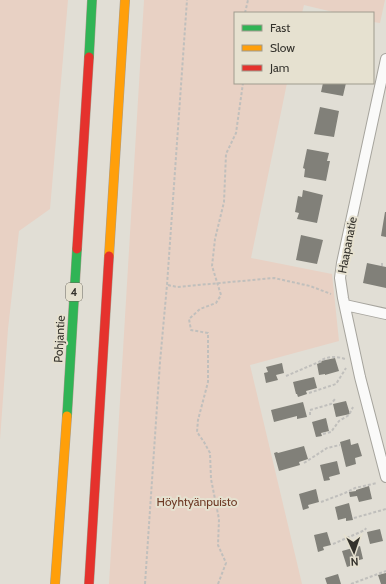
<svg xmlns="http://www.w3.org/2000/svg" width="386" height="584" viewBox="0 0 386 584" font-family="Cabin,sans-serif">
  <rect width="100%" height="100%" fill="#e1ded5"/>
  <path fill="#e8d1c4" d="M 0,0 L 68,0 L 50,209 L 19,231 L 8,329 L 0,440 Z
    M 144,0 L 385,0 L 380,23 L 373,22 L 373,13 L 337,13 L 304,5 L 302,13 L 235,13 L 235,83 L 287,83 L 251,258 L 332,274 L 339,341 L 250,365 L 302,584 L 109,584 Z"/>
  <path fill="#818079" d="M 323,83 L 346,83 L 343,96 L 321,92 Z
    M 320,107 L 339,111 L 334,137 L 314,134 Z
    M 307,149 L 329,153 L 327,161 L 330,161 L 326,181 L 304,177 L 305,169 L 303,168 Z
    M 303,190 L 323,195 L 317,223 L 297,219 L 299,213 L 295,212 L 298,196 L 302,197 Z
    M 385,212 L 386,212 L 386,237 L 381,236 Z
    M 301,235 L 323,240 L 317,264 L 296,260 Z
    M 367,263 L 386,267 L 386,288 L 363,283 Z
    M 335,358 L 339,371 L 325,375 L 325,374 L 319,375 L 317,364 L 322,362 L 321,361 Z
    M 282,363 L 284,373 L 276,375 L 278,380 L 266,383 L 264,373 L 268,372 L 266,367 Z
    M 314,377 L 317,388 L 306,391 L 307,394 L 298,397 L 297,394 L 296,394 L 293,382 Z
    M 346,401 L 350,414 L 336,417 L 333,404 Z
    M 303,402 L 307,417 L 297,419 L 297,416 L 274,422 L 271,410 Z
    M 326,418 L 329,431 L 321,433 L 322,436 L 316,437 L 312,422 Z
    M 350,439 L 351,445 L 358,443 L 362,456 L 355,458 L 356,464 L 346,467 L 340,442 Z
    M 304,446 L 308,459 L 299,462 L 300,465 L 279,471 L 274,453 L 277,452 L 278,453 Z
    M 337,461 L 340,474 L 329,477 L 330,480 L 324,481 L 320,465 Z
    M 369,486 L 372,499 L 359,502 L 357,496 L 350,497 L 349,492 L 356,491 L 356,490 Z
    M 316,489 L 319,502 L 308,505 L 309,508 L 303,510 L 299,494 Z
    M 349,503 L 353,520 L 346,521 L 346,518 L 338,520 L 335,507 Z
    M 380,529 L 383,541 L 370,544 L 367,532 Z
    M 327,532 L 331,545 L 323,547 L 324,550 L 318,552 L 314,535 Z
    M 360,546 L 363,559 L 352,562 L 353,565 L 347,567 L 342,551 Z
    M 386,573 L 386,584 L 381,584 L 378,575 Z
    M 338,574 L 341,584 L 327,584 L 325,578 Z"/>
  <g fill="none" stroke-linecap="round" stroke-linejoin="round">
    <g stroke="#a6a49d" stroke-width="12">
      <path id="street" d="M 386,59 L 342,263 L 340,278 L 343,298 L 360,377 L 386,477
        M 345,305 L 386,314"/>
    </g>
    <g stroke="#a79c8c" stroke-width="10">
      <path id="fast" d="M 89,57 L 92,0
        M 67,416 L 77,249"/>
    </g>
    <g stroke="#a79c8c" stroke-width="10">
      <path id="slow" d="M 109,256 L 125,0
        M 55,584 L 67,416"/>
    </g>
    <g stroke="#a79c8c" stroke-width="10">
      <path id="jam" d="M 77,249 L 89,57
        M 89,584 L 109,256"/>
    </g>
    <path stroke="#c0bfbc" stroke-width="2" stroke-dasharray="3 2" stroke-linecap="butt" d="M 245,13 L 248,0
      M 382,266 L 382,262
      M 168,285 L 177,287 L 274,278 L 310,286 L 331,294
      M 286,376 L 319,362 C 326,356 337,356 345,359
      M 309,393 L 336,384 L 346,368
      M 310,415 L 310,410 L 331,404 L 335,399
      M 323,434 L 331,432 L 339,421 L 349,415 L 353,407
      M 304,463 L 327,448 L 340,445
      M 321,502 L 345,493 L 355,488 L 377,483
      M 354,518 L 386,509
      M 333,544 L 365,530 L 366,528
      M 145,584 L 160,362 L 167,285 L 187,0
      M 218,584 L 226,563 L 218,545 L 219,519 L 211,479 L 210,453 L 204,442 L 197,432 L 198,420 L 208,382 L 208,333 L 191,330 L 189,319 L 200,309 L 216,303 L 221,295 L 212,266 L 215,239 L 224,202 L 226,154 L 236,133 L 243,83
      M 351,584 L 386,571"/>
    <use href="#street" stroke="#fafaf9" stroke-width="10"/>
    <use href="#fast" stroke="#30b455" stroke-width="9"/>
    <use href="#slow" stroke="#ff9f0a" stroke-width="9"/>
    <use href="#jam" stroke="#e5322d" stroke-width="9"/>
  </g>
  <g text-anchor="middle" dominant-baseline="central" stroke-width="4" stroke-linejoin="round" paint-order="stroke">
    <rect fill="#e6e1d0" stroke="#69665d" stroke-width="1" x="66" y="283" width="16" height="18" rx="3"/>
    <g font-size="11" font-weight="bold" fill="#34322c">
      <text x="74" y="292">4</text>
    </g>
    <g font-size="12" fill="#34322c" stroke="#e6e1d0">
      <text transform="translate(347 245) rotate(-79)">Haapanatie</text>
      <text transform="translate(59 339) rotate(-87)">Pohjantie</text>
    </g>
    <g font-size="12" fill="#6e3a25" stroke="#e6e1d0">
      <text x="197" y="501">Höyhtyänpuisto</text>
    </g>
  </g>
  <rect x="234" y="12" width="140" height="72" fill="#e6e1d0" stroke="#9f9b8e"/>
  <rect x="242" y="25" width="20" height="6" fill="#30b455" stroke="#9f9b8e"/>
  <text x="270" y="32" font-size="12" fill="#34322c">Fast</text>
  <rect x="242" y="45" width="20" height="6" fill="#ff9f0a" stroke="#9f9b8e"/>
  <text x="270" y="52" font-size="12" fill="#34322c">Slow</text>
  <rect x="242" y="65" width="20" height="6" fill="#e5322d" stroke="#9f9b8e"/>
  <text x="270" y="72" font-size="12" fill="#34322c">Jam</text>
  <g transform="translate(354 552) rotate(177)" stroke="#e6e1d0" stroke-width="3" paint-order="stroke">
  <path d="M0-3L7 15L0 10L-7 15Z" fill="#34322c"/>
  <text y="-6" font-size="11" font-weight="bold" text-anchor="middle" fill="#34322c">N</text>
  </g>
</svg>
